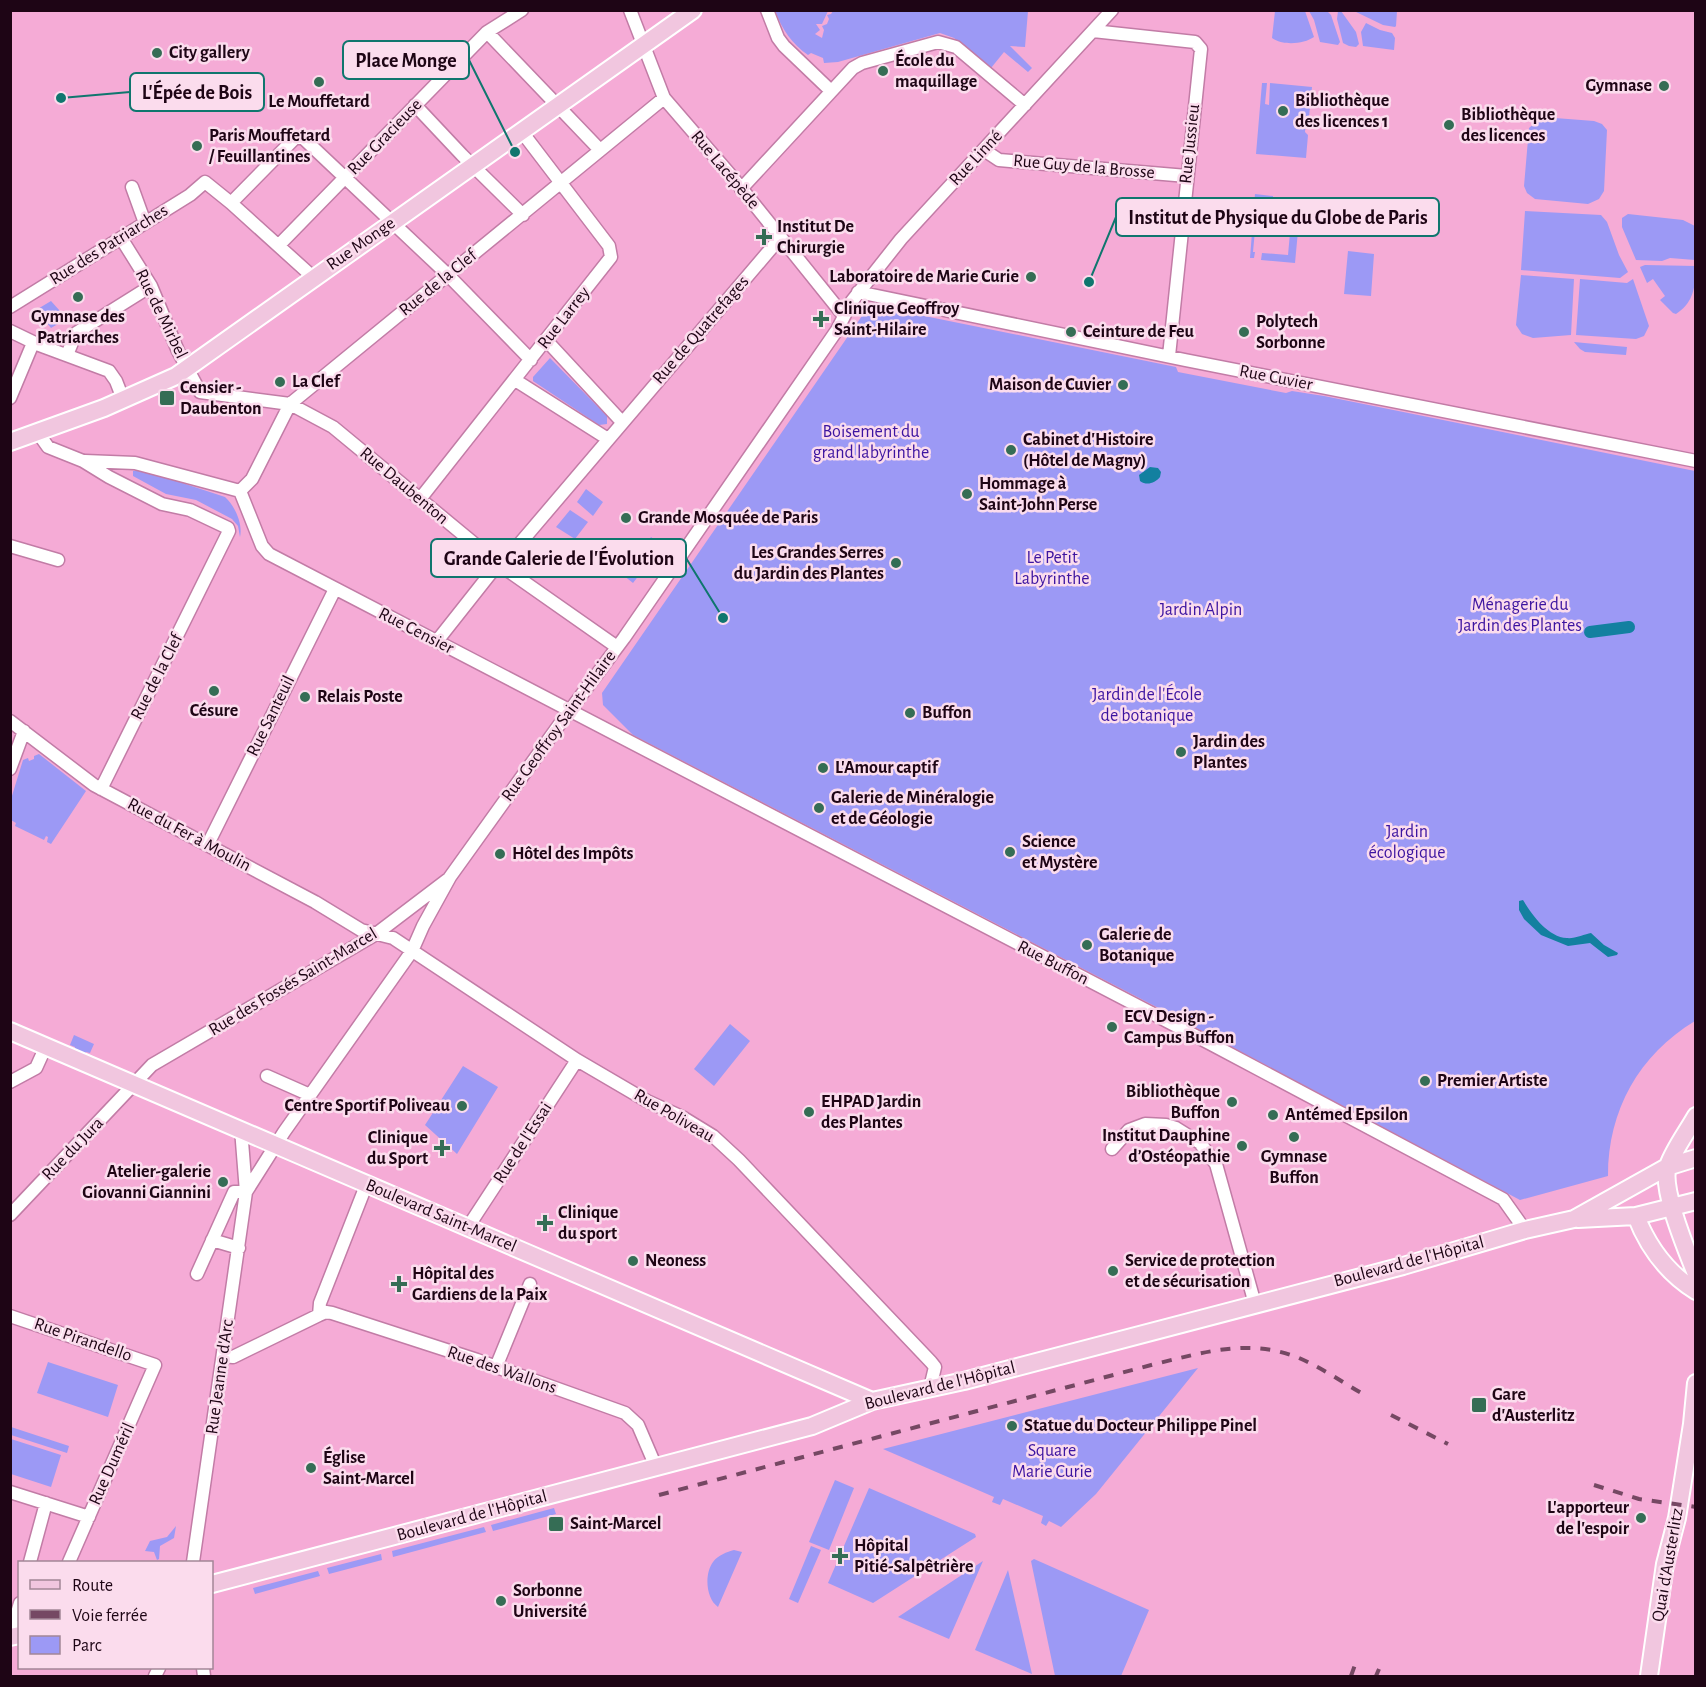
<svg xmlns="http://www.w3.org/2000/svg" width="1706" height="1687" viewBox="0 0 1706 1687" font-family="'Alegreya Sans',sans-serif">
  <rect width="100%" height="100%" fill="#f5abd6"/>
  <path fill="#9c99f5" d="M 775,11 L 828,11 L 822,24 L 816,24 L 820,30 L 815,34 L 822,38 L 824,30 L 822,26 L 827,24 L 829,19 L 827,15 L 831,14 L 833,11 L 1028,11 L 1025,47 L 1010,46 L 1032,68 L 1028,72 L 1004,52 L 991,68 L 954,38 L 940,33 L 838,62 L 824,63 L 823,58 L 811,53 L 808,55 C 792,44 782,29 775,11 Z
    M 1275,11 L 1305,11 L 1314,37 C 1304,44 1283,46 1272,38 Z
    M 1309,11 L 1327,11 L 1331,15 L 1340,42 L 1338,45 L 1320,42 L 1314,20 Z
    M 1338,11 L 1341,11 L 1356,32 L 1359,44 L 1356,47 L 1349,46 L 1343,43 L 1337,19 Z
    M 1354,11 L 1397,11 L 1396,26 L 1395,27 L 1383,25 Z
    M 1366,23 L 1380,30 L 1392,33 L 1395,38 L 1394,50 L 1363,46 L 1361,32 Z
    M 1262,83 L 1267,83 L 1265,104 L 1269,105 L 1270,83 L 1312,87 L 1309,117 L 1306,120 L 1305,132 L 1308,135 L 1306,158 L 1256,154 Z
    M 1542,117 L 1594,121 L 1602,124 L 1607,130 L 1604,191 L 1599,199 L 1588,204 L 1535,199 L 1527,193 L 1524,186 L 1529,128 Z
    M 1255,194 L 1273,196 L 1273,198 L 1258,197 L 1253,252 L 1255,252 L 1254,258 L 1250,258 Z
    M 1278,197 L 1301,199 L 1295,263 L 1261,260 L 1262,253 L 1288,255 L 1293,200 L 1278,198 Z
    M 1525,211 L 1601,215 L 1607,222 L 1619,255 L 1628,272 L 1620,278 L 1521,270 Z
    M 1628,214 L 1683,220 L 1695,226 L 1695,260 L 1670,258 L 1662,261 L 1636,260 L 1622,227 L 1622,218 Z
    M 1348,251 L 1374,254 L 1371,296 L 1344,294 Z
    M 1645,265 L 1695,266 C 1696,285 1694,303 1676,314 L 1673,313 L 1660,300 L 1665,296 L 1653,279 L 1647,283 L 1640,267 Z
    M 1521,275 L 1574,279 L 1571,335 L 1533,338 L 1522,334 L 1516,325 Z
    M 1580,279 L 1627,283 L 1633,279 L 1649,326 L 1644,336 L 1636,339 L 1576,335 Z
    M 51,301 L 60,311 L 63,321 L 51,328 L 36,310 Z
    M 880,307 L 1176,367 L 1178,372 L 1286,393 L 1292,391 L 1324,396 L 1695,471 L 1695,1021 C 1639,1055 1608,1110 1608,1176 L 1520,1200 L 1170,1014 L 633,735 L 603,705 L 602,693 L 864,313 Z
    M 1574,342 L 1627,347 L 1626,355 L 1585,352 L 1580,349 Z
    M 550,358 L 607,416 L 607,424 L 599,425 L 533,381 L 533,377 Z
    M 143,470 L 225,497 C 235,506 243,524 240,537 L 238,526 L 232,519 L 196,500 L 166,494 L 133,476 L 133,471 Z
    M 586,489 L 603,502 L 593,516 L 577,502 Z
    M 570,510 L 588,522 L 575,539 L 556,527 Z
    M 651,537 L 668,550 L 659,564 L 641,551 Z
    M 636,558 L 646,566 L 633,583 L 623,575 Z
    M 39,754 L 86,791 L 51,844 L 47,842 L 48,837 L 46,836 L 44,840 L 15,826 L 16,823 L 11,820 L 11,799 L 23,760 L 28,758 L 29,761 L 34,759 L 34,756 Z
    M 730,1024 L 750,1041 L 714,1086 L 694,1069 Z
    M 74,1035 L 94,1044 L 90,1053 L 86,1052 L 85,1054 L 75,1050 L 75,1047 L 70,1045 Z
    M 463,1066 L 498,1087 L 457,1154 L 425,1125 Z
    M 48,1362 L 118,1385 L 108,1417 L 37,1393 Z
    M 1198,1368 L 1096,1494 L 1061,1527 L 1049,1521 L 1046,1526 L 1041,1523 L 1043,1516 L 1003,1499 L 1000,1505 L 992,1502 L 994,1497 L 883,1449 Z
    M 11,1427 L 69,1446 L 67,1453 L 11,1435 Z
    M 11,1439 L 61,1455 L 51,1487 L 11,1474 Z
    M 835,1480 L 854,1488 L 829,1550 L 809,1542 Z
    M 869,1488 L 975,1534 L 976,1537 L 873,1603 L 828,1583 Z
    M 554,1508 L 556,1514 L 493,1531 L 491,1525 Z
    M 176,1526 L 174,1538 L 160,1546 L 159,1559 L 157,1560 L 154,1552 L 145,1551 L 150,1541 L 167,1537 Z
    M 484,1527 L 486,1532 L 393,1557 L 392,1551 Z
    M 811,1546 L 821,1550 L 798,1603 L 789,1599 Z
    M 734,1550 L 742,1552 L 718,1607 C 706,1599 704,1574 713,1562 C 718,1555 727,1552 734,1550 Z
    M 381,1554 L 382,1560 L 329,1574 L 327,1568 Z
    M 1034,1559 L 1149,1610 L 1121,1676 L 1055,1676 L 1031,1561 Z
    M 983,1561 L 949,1639 L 898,1617 Z
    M 1008,1570 L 1032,1674 L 975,1650 Z
    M 318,1571 L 320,1576 L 255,1594 L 253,1588 Z"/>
  <path fill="#1380a0" d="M 1150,467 L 1158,468 L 1161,472 L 1160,477 C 1155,483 1147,486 1140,481 L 1139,475 Z
    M 1523,900 C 1532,915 1548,937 1567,938 C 1574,939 1585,934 1591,933 L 1604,945 L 1618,953 L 1617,955 L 1608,957 L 1590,943 L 1568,946 L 1541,935 L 1524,919 L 1519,910 L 1519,901 Z"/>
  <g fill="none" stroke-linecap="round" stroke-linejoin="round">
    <path stroke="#1380a0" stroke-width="12" d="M 1590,632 L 1629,627"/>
    <g stroke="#c27ca6" stroke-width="15">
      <path id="minor" d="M 630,10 L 664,98 L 733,178 L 844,316
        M 767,10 L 778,38 L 784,46 L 831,91
        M 1093,31 L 1195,42 L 1201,49 L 1169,356
        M 487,32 L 600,150
        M 415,105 L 462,155 L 523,215
        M 984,150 L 999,160 L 1187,176
        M 132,187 L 145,223
        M 741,189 L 853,68 L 862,63 L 938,42 L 956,47 L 1025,105
        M 231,203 L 295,138 L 303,138 L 447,274 L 531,360
        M 121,238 L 151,286 L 178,351 L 200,392 L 290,404 L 333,427 L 500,565 L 617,647
        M 279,245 L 487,32 L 522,10
        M 858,292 L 1185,360 L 1696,461
        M 10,307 L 190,195 L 205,182 L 231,203 L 314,278
        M 10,331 L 39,345 L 109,371 L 116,381 L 123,399
        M 546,340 L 622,422
        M 67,355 L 76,333 L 151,286
        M 515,380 L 608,439
        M 10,398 L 33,343
        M 38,433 L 48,447 L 83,461 L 109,477 L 162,504 L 190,510 L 228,528 L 229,531 L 101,789
        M 85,461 L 135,463 L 240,491
        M 240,491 L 262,546 L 269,554 L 1211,1044 L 1503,1199 L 1525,1230
        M 240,491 L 252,479 L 290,404 L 664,98
        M 420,499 L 611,257 L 609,246 L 522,132
        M 10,546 L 58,560
        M 437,641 L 490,574 L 510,555 L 780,238
        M 10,721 L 94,785 L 315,902 L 361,930 L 393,938 L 577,1060 L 647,1101 L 682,1117 L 713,1136 L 739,1160 L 931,1362 L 935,1367 L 930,1388
        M 10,769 L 24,731
        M 208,844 L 335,589
        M 267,1076 L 310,1095
        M 10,1082 L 36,1068 L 46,1046
        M 1112,1149 L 1129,1130 L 1145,1124 L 1166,1125 L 1176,1128 L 1200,1143 L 1216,1164 L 1255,1304
        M 246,1192 L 284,1132 L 412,951 L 423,926 L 450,877 L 559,725 L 624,638 L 837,330 L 852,301 L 901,239 L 1112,10
        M 10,1215 L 152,1065 L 376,934 L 447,880
        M 468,1227 L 577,1060
        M 212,1240 L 239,1248
        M 197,1274 L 234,1192 L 246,1192
        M 319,1315 L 326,1312 L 332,1313 L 477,1360 L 625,1413 L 638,1425 L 656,1467
        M 10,1316 L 155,1365 L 69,1562
        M 223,1356 L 233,1357 L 319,1315 L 320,1303 L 367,1183
        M 496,1367 L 530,1284
        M 10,1492 L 89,1517
        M 30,1562 L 46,1503
        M 193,1562 L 246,1192 L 241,1129
        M 10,1636 L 20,1603
        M 203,1668 L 204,1676
        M 155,1676 L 159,1668"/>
    </g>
    <g stroke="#fff" stroke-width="20">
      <path id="major" d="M 10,442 L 104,408 L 176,376 L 693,10
        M 10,1031 L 872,1401
        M 1696,1116 C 1687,1132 1674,1149 1668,1166 C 1660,1188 1687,1251 1696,1274
        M 1636,1216 C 1648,1247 1667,1273 1696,1291
        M 1578,1219 L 1636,1216 L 1696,1201
        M 212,1584 L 812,1426 L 872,1401 L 964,1381 L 1403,1266 L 1525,1230 L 1574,1219 L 1667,1167 L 1696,1158
        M 10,1637 L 20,1635
        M 1649,1676 L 1665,1564 L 1677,1518 L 1692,1424 L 1696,1383"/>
    </g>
    <use href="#minor" stroke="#fff" stroke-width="12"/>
    <use href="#major" stroke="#f1c6df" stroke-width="16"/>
    <path stroke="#754863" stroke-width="4" stroke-dasharray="10 10" stroke-linecap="butt" d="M 1391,1415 L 1448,1444
      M 1594,1485 L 1639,1499 L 1696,1507
      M 659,1495 L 1155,1364 C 1205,1352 1250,1338 1299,1358 C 1322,1368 1342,1382 1363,1394
      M 1351,1676 L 1356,1662
      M 1376,1676 L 1379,1669"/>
  </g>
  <g fill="#356d55" stroke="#fbdced" stroke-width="2">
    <circle cx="157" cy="53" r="6"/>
    <circle cx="883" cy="71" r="6"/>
    <circle cx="319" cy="82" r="6"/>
    <circle cx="1664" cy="86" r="6"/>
    <circle cx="1283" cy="111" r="6"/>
    <circle cx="1449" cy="125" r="6"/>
    <circle cx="197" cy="146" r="6"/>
    <path d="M761 228h6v6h6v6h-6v6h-6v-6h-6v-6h6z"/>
    <circle cx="1031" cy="277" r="6"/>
    <circle cx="78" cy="297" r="6"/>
    <path d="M818 310h6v6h6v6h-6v6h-6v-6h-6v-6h6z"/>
    <circle cx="1071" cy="332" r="6"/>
    <circle cx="1244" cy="332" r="6"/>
    <circle cx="280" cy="382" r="6"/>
    <circle cx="1123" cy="385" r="6"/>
    <rect x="159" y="390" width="16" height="16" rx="3"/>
    <circle cx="1011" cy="450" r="6"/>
    <circle cx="967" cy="494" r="6"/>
    <circle cx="626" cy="518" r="6"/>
    <circle cx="896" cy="563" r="6"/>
    <circle cx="214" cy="691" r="6"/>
    <circle cx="305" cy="697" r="6"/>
    <circle cx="910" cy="713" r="6"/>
    <circle cx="1181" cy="752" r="6"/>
    <circle cx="823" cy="768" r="6"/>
    <circle cx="819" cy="808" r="6"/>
    <circle cx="1010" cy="852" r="6"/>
    <circle cx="500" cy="854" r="6"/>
    <circle cx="1087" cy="945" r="6"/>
    <circle cx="1112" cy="1027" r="6"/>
    <circle cx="1425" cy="1081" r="6"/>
    <circle cx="1232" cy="1102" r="6"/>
    <circle cx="462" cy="1106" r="6"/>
    <circle cx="809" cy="1112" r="6"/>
    <circle cx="1273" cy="1115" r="6"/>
    <circle cx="1294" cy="1137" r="6"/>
    <circle cx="1242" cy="1146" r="6"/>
    <path d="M439 1139h6v6h6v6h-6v6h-6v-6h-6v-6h6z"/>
    <circle cx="223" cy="1182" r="6"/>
    <path d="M542 1214h6v6h6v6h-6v6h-6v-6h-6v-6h6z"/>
    <circle cx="633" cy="1261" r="6"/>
    <circle cx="1113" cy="1271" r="6"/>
    <path d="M396 1275h6v6h6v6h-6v6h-6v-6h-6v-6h6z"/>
    <rect x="1471" y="1397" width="16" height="16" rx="3"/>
    <circle cx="1012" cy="1426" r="6"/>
    <circle cx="311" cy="1468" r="6"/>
    <circle cx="1641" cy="1518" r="6"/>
    <rect x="548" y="1516" width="16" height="16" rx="3"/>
    <path d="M837 1547h6v6h6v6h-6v6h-6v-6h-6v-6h6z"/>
    <circle cx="501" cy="1601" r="6"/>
  </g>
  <g text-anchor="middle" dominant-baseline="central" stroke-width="5" stroke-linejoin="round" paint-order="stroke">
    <g font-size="18" font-weight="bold" fill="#1e0515" stroke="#fbdced" text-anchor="start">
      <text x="169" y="53">City gallery</text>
      <text x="895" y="61">École du<tspan x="895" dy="21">maquillage</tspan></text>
      <text x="1652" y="86" text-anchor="end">Gymnase</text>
      <text x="1295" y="101">Bibliothèque<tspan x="1295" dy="21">des licences 1</tspan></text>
      <text x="319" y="102" text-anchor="middle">Le Mouffetard</text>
      <text x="1461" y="115">Bibliothèque<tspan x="1461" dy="21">des licences</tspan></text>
      <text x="209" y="136">Paris Mouffetard<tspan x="209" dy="21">/ Feuillantines</tspan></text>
      <text x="777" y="227">Institut De<tspan x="777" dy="21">Chirurgie</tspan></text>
      <text x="1019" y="277" text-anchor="end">Laboratoire de Marie Curie</text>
      <text x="834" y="309">Clinique Geoffroy<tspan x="834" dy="21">Saint-Hilaire</tspan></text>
      <text x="78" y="317" text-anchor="middle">Gymnase des<tspan x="78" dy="21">Patriarches</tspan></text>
      <text x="1256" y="322">Polytech<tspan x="1256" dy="21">Sorbonne</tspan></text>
      <text x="1083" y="332">Ceinture de Feu</text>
      <text x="292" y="382">La Clef</text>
      <text x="1111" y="385" text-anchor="end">Maison de Cuvier</text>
      <text x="180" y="388">Censier -<tspan x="180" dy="21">Daubenton</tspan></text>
      <text x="1023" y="440">Cabinet d'Histoire<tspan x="1023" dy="21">(Hôtel de Magny)</tspan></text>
      <text x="979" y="484">Hommage à<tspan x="979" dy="21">Saint-John Perse</tspan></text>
      <text x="638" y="518">Grande Mosquée de Paris</text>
      <text x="884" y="553" text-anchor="end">Les Grandes Serres<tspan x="884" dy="21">du Jardin des Plantes</tspan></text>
      <text x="317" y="697">Relais Poste</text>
      <text x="214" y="711" text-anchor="middle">Césure</text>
      <text x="922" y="713">Buffon</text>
      <text x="1193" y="742">Jardin des<tspan x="1193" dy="21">Plantes</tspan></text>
      <text x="835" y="768">L'Amour captif</text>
      <text x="831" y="798">Galerie de Minéralogie<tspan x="831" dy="21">et de Géologie</tspan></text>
      <text x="1022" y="842">Science<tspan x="1022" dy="21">et Mystère</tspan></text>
      <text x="512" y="854">Hôtel des Impôts</text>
      <text x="1099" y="935">Galerie de<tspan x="1099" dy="21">Botanique</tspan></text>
      <text x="1124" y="1017">ECV Design -<tspan x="1124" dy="21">Campus Buffon</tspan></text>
      <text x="1437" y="1081">Premier Artiste</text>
      <text x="1220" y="1092" text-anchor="end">Bibliothèque<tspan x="1220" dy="21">Buffon</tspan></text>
      <text x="821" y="1102">EHPAD Jardin<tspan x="821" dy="21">des Plantes</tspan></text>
      <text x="450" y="1106" text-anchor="end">Centre Sportif Poliveau</text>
      <text x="1285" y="1115">Antémed Epsilon</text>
      <text x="1230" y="1136" text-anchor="end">Institut Dauphine<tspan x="1230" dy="21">d’Ostéopathie</tspan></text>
      <text x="428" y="1138" text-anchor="end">Clinique<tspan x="428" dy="21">du Sport</tspan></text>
      <text x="1294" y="1157" text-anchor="middle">Gymnase<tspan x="1294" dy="21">Buffon</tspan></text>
      <text x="211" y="1172" text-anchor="end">Atelier-galerie<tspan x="211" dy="21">Giovanni Giannini</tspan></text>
      <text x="558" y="1213">Clinique<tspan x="558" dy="21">du sport</tspan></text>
      <text x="645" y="1261">Neoness</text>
      <text x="1125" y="1261">Service de protection<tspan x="1125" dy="21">et de sécurisation</tspan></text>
      <text x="412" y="1274">Hôpital des<tspan x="412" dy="21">Gardiens de la Paix</tspan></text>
      <text x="1492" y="1395">Gare<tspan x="1492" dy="21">d'Austerlitz</tspan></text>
      <text x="1024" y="1426">Statue du Docteur Philippe Pinel</text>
      <text x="323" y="1458">Église<tspan x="323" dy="21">Saint-Marcel</tspan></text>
      <text x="1629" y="1508" text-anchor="end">L'apporteur<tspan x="1629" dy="21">de l'espoir</tspan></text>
      <text x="570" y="1524">Saint-Marcel</text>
      <text x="854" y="1546">Hôpital<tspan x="854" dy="21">Pitié-Salpêtrière</tspan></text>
      <text x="513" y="1591">Sorbonne<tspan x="513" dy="21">Université</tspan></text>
    </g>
    <g font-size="18" fill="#1e0515" stroke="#fbdced">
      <text transform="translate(385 137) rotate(-46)">Rue Gracieuse</text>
      <text transform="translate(1190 144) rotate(-84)">Rue Jussieu</text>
      <text transform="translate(976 158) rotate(-47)">Rue Linné</text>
      <text transform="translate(1084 167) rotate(5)">Rue Guy de la Brosse</text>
      <text transform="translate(725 170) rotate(50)">Rue Lacépède</text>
      <text transform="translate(361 244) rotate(-35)">Rue Monge</text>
      <text transform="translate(109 245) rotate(-32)">Rue des Patriarches</text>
      <text transform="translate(438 283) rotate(-39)">Rue de la Clef</text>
      <text transform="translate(161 314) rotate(64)">Rue de Mirbel</text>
      <text transform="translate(564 318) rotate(-52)">Rue Larrey</text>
      <text transform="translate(701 330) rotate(-49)">Rue de Quatrefages</text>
      <text transform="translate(1276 378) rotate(11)">Rue Cuvier</text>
      <text transform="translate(404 486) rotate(40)">Rue Daubenton</text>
      <text transform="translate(416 631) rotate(27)">Rue Censier</text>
      <text transform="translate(157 677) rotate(-63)">Rue de la Clef</text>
      <text transform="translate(271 716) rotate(-64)">Rue Santeuil</text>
      <text transform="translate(559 726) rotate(-54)">Rue Geoffroy Saint-Hilaire</text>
      <text transform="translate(189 835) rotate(28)">Rue du Fer à Moulin</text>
      <text transform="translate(1053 963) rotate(27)">Rue Buffon</text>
      <text transform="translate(293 982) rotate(-31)">Rue des Fossés Saint-Marcel</text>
      <text transform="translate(674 1116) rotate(30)">Rue Poliveau</text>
      <text transform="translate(523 1143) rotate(-57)">Rue de l'Essai</text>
      <text transform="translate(73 1149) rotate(-46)">Rue du Jura</text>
      <text transform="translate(441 1216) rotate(23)">Boulevard Saint-Marcel</text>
      <text transform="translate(1409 1262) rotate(-15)">Boulevard de l'Hôpital</text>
      <text transform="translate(83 1340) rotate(19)">Rue Pirandello</text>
      <text transform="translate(502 1370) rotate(19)">Rue des Wallons</text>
      <text transform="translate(220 1377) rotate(-82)">Rue Jeanne d'Arc</text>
      <text transform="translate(940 1386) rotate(-14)">Boulevard de l'Hôpital</text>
      <text transform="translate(112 1464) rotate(-66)">Rue Duméril</text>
      <text transform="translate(472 1516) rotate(-15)">Boulevard de l'Hôpital</text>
      <text transform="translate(1668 1565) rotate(-80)">Quai d'Austerlitz</text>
    </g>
    <g font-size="18" fill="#3c14a0" stroke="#fbdced">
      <text x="871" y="432">Boisement du<tspan x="871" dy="21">grand labyrinthe</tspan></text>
      <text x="1052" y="558">Le Petit<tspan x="1052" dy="21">Labyrinthe</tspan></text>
      <text x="1520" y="605">Ménagerie du<tspan x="1520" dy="21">Jardin des Plantes</tspan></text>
      <text x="1201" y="610">Jardin Alpin</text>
      <text x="1147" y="695">Jardin de l'École<tspan x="1147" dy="21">de botanique</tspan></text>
      <text x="1407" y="832">Jardin<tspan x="1407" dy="21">écologique</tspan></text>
      <text x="1052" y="1451">Square<tspan x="1052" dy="21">Marie Curie</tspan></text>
    </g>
  </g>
  <path fill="none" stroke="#0f766e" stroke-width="2" d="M515 152L469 60M61 98L130 92M1089 282L1116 217M723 618L686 558"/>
  <g fill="#0f766e" stroke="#fbdced" stroke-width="2">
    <circle cx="515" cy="152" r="6"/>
    <circle cx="61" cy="98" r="6"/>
    <circle cx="1089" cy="282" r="6"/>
    <circle cx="723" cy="618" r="6"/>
  </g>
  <g fill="#fbdced" stroke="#0f766e" stroke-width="2">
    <rect x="343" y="41" width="126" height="38" rx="6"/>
    <rect x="130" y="73" width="134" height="38" rx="6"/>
    <rect x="1116" y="198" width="323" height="38" rx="6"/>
    <rect x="431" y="539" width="255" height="38" rx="6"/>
  </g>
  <g font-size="20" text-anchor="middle" font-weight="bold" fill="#1e0515">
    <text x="406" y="67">Place Monge</text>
    <text x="197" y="99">L'Épée de Bois</text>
    <text x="1278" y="224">Institut de Physique du Globe de Paris</text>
    <text x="559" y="565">Grande Galerie de l'Évolution</text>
  </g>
  <rect width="1706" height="1687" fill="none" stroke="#1e0515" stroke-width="24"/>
  <rect x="18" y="1561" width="195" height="108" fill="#fbdced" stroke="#a38697" stroke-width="1.5"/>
  <rect x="30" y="1580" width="30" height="9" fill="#f1c6df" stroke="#a38697" stroke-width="1.5"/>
  <text x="72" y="1591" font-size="18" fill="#1e0515">Route</text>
  <rect x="30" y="1610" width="30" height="9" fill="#754863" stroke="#a38697" stroke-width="1.5"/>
  <text x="72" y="1621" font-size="18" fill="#1e0515">Voie ferrée</text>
  <rect x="30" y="1636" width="30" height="18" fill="#9c99f5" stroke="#a38697" stroke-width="1.5"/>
  <text x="72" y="1651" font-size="18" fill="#1e0515">Parc</text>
</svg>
